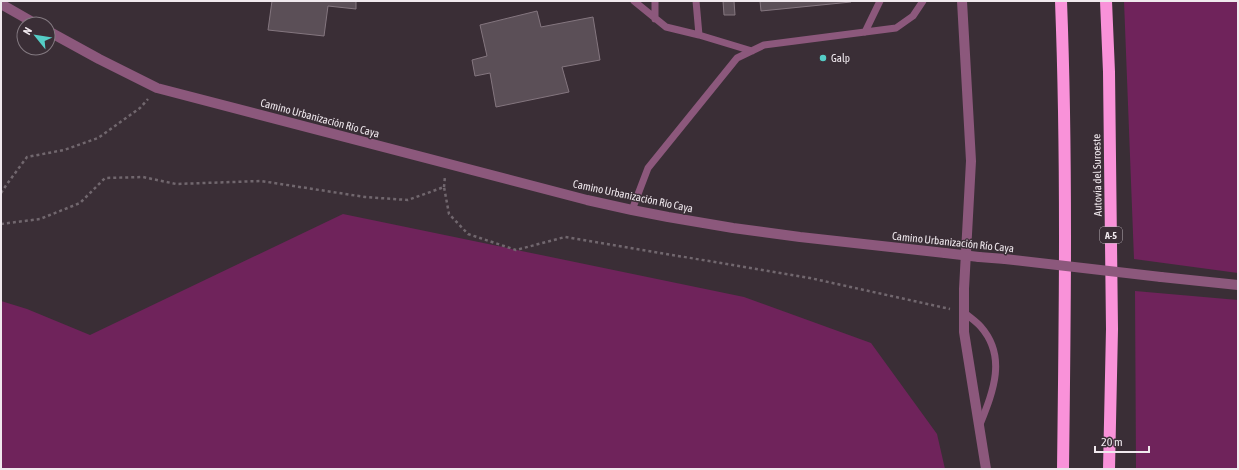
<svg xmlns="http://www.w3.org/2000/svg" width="1239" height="470" viewBox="0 0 1239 470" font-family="'Asap Condensed',sans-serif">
  <rect width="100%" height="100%" fill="#3a2e36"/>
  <path fill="#6f235b" d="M 1124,1 L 1238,1 L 1238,273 L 1134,259 Z
    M 343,214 L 744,297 L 871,343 L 937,434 L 945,469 L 1,469 L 1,301 L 27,309 L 90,335 Z
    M 1135,291 L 1238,300 L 1238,469 L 1136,469 Z"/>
  <path fill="#5b4f57" stroke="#84767f" d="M 272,1 L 356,1 L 356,9 L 328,6 L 324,36 L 268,30 Z
    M 723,1 L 734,1 L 735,15 L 724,15 Z
    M 760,1 L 851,1 L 851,2 L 761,11 Z
    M 537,11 L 541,27 L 593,17 L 600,60 L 562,67 L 569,92 L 496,107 L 490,73 L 475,76 L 472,60 L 487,56 L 480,25 Z"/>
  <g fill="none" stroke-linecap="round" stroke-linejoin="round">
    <path stroke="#71676e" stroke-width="2.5" stroke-dasharray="3 3" stroke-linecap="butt" d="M 444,187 L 445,176
      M 1,193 L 7,184 L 27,157 L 64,150 L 98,138 L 140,108 L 148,99
      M 1,224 L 40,219 L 80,203 L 105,178 L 143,177 L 176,184 L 261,181 L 365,197 L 408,200 L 444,187 L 449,214 L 468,234 L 516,250 L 565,237 L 810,278 L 950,309"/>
    <path stroke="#8c587c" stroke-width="7" d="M 634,1 L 666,27 L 699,35 L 752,51
      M 655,1 L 655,19
      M 696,1 L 699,35
      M 865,32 L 880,1
      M 632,210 L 648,168 L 737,58 L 764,45 L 896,28 L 913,16 L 923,1
      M 964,312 C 969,317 976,321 981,327 C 1008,358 992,394 979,427"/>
    <path stroke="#8c587c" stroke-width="10" d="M 962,1 L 971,161 L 964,289 L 964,332 L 986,469
      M 1,4 L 36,24
      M 48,31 L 99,59 L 157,88 L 587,200 L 632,210 L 668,217 L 733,228 L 800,237 L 945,253
      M 979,257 L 1005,259
      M 1161,277 L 1238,285"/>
    <path stroke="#f992d9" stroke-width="12" d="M 1061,1 C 1067,157 1065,313 1063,469
      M 1106,1 L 1109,72 L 1112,329 L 1109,469"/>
    <path stroke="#8c587c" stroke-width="10" d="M 945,253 L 979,257
      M 1005,259 L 1161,277"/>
  </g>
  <circle fill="#55cdc6" stroke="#3a2e36" stroke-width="1.5" cx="823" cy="58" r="4"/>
  <g text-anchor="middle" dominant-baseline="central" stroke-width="3" stroke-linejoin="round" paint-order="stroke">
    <rect fill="#3a2e36" stroke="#b9b1b7" stroke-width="1" x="1100" y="227" width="22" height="16" rx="3"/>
    <g font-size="10" font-weight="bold" fill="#f0e9ee">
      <text x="1111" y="235">A-5</text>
    </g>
    <g font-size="11" fill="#f0e9ee" stroke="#3a2e36" text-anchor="start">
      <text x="831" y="58">Galp</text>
    </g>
    <g font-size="11" fill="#f0e9ee" stroke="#3a2e36">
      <text transform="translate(320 118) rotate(15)">Camino Urbanización Río Caya</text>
      <text transform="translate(1097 175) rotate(-91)">Autovía del Suroeste</text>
      <text transform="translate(633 196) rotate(12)">Camino Urbanización Río Caya</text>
      <text transform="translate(953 242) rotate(6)">Camino Urbanización Río Caya</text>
    </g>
  </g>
  <rect width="1239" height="470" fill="none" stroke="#f0e9ee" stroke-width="4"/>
  <g transform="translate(36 36) rotate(300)"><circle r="19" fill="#3a2e36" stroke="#837980"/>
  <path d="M0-3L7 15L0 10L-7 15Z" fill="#55cdc6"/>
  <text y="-6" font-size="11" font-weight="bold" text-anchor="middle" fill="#f0e9ee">N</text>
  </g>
  <path d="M1095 446v6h54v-6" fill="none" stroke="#f0e9ee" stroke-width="2"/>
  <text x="1101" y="446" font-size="12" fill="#f0e9ee" stroke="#3a2e36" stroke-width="3" paint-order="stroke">20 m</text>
</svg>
